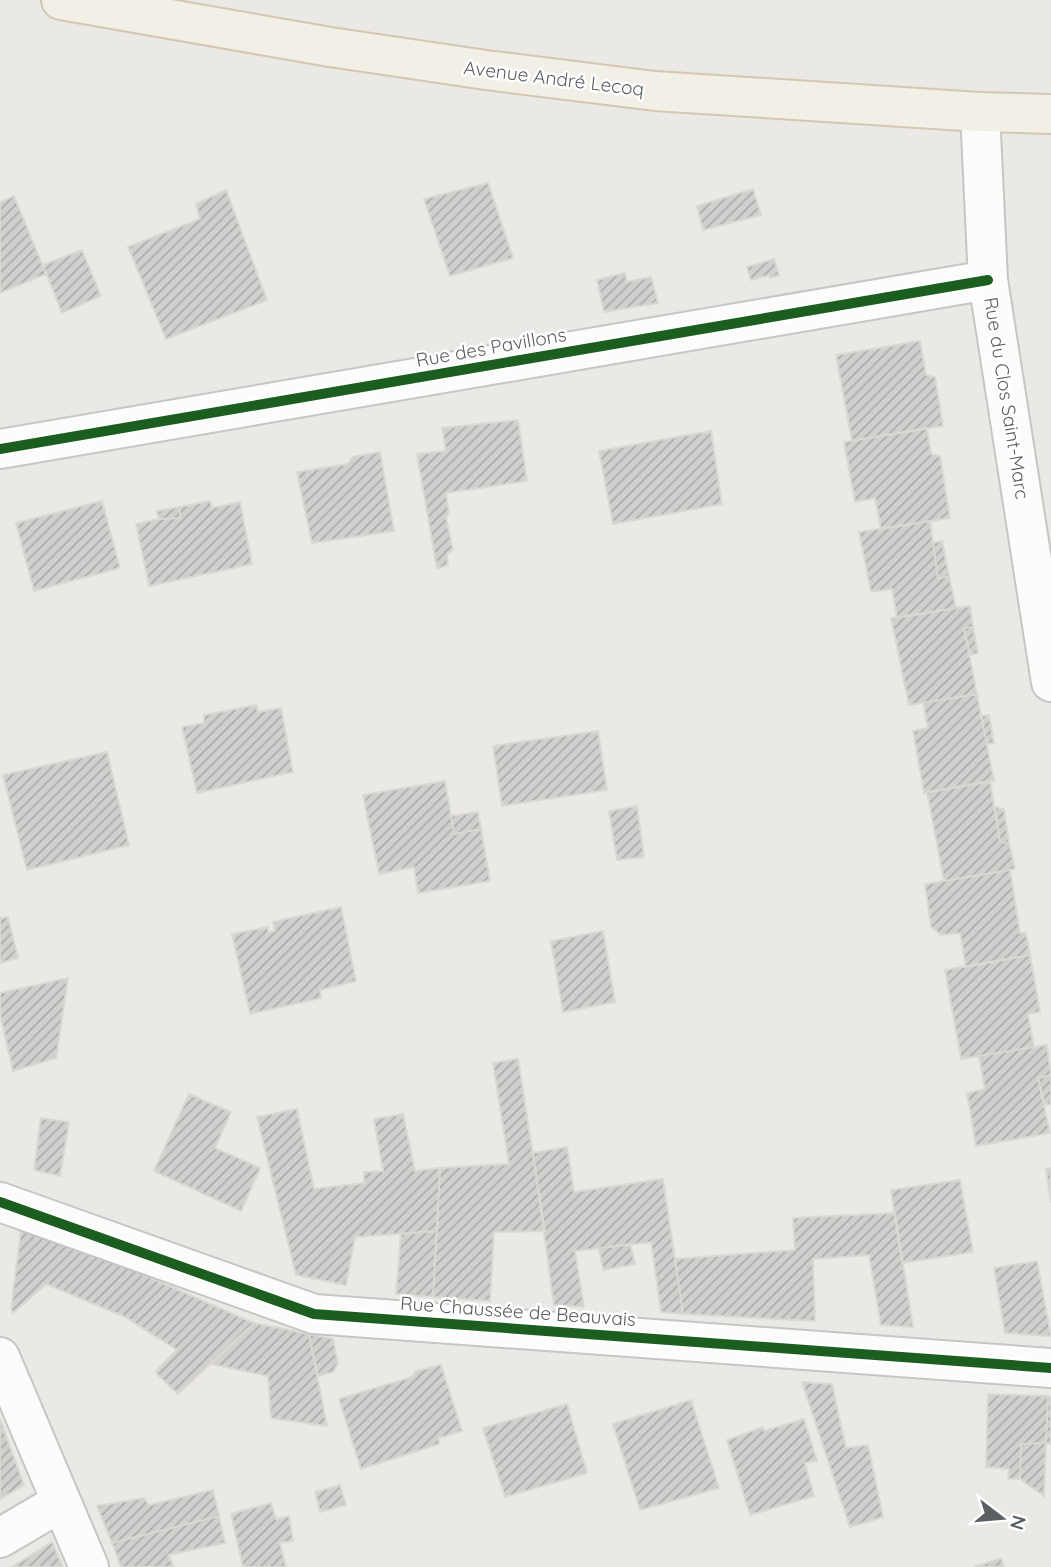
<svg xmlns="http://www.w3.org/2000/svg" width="1051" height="1567" viewBox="0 0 1051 1567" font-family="Quicksand,sans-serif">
  <defs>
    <pattern id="building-hatch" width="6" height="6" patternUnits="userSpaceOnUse" patternTransform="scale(1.75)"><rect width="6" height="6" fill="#d2d0ce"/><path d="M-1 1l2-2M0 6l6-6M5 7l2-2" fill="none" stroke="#adacab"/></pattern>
  </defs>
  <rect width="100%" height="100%" fill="#ebe9e5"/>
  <path fill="url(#building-hatch)" stroke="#dad8d4" stroke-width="2" d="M 488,183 L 513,258 L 450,276 L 424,199 Z
    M 753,189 L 761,215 L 703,230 L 697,206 Z
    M 226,190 L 267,300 L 166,339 L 128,247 L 200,219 L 196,204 Z
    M 14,196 L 46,274 L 0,293 L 0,202 Z
    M 82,250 L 101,296 L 62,313 L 43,265 Z
    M 774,259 L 779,275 L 770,278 L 769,275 L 751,280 L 747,267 Z
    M 625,273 L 627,282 L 651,277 L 658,303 L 604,312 L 597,280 Z
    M 920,341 L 926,375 L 935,377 L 943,426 L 852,441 L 836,355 Z
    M 518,420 L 527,481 L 446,493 L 449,513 L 446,518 L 453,550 L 447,554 L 448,565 L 437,569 L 417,454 L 446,451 L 442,428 Z
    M 927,428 L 931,454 L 940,456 L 950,518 L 881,529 L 875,498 L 855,502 L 844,442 Z
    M 711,431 L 722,504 L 613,524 L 599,451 Z
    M 380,452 L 394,531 L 312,543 L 297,472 L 348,464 L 353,457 Z
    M 102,501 L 120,568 L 34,591 L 16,523 Z
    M 210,501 L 212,508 L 240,502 L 252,564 L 149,586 L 136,524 L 159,519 L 181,518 L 179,507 Z
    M 179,507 L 181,518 L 159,519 L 157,511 Z
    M 930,521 L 938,579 L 949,576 L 956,608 L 897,618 L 892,589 L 871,592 L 859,532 Z
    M 942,541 L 949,576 L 938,579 L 933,543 Z
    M 970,606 L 973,627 L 964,628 L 977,694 L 909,705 L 891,618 Z
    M 973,627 L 978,653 L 970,655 L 964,628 Z
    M 977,694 L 994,781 L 924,793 L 913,731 L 928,728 L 923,703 Z
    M 256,705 L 258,712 L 281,708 L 293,772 L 197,793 L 182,727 L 204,723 L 204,715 Z
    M 989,715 L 994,743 L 987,744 L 981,716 Z
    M 598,731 L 607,790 L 502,806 L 493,746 Z
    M 107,752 L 129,845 L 27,870 L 3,775 Z
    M 445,781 L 454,834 L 481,829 L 490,881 L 418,893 L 414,867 L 379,874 L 363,795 Z
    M 990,781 L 1000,842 L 1009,843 L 1015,869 L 944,881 L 927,792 Z
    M 637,806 L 644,857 L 617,860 L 609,811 Z
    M 995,807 L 1004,809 L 1009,843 L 1000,842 Z
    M 478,812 L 481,829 L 454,834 L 451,816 Z
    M 1010,870 L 1020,933 L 1026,933 L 1030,955 L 966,967 L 960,933 L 941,935 L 931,927 L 925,884 Z
    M 341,907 L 356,981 L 320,990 L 321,998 L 250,1014 L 232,934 L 268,927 L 268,932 L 275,931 L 273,922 Z
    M 8,917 L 18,958 L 0,963 L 0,918 Z
    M 603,931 L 615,1002 L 563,1012 L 551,941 Z
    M 1030,955 L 1040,1012 L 1028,1014 L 1034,1047 L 961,1059 L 945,970 Z
    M 68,978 L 56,1058 L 13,1071 L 0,1014 L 0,993 Z
    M 1047,1045 L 1051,1075 L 1038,1078 L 1050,1133 L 976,1146 L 967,1093 L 985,1089 L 979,1056 Z
    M 518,1059 L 545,1231 L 494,1232 L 490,1301 L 433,1297 L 440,1168 L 509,1164 L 493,1063 Z
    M 1051,1075 L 1051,1104 L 1045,1105 L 1038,1078 Z
    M 189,1094 L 231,1112 L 215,1148 L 260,1168 L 241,1211 L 154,1171 Z
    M 297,1109 L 314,1189 L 364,1183 L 364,1172 L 383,1171 L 374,1119 L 403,1114 L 415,1171 L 440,1168 L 437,1231 L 355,1237 L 346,1285 L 296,1275 L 257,1117 Z
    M 41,1118 L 69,1122 L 60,1176 L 34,1170 Z
    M 567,1147 L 574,1192 L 663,1179 L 683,1314 L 661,1312 L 651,1242 L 575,1251 L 584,1307 L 554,1305 L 533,1153 Z
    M 1051,1168 L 1051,1203 L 1046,1169 Z
    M 960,1180 L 973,1252 L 902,1263 L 891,1190 Z
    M 895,1213 L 913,1327 L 881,1325 L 869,1255 L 813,1259 L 815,1321 L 683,1314 L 675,1259 L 795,1250 L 793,1218 Z
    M 21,1230 L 57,1237 L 254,1323 L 178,1394 L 155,1372 L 177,1350 L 125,1317 L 46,1284 L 13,1313 L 11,1309 Z
    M 437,1231 L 433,1297 L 396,1294 L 401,1234 Z
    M 630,1244 L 635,1264 L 603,1270 L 599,1248 Z
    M 1037,1261 L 1051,1336 L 1005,1333 L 994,1268 Z
    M 254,1323 L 309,1334 L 327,1426 L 271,1418 L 268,1376 L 211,1364 Z
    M 309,1334 L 333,1339 L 338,1363 L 333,1372 L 318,1376 Z
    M 441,1365 L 462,1431 L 439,1438 L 439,1444 L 361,1469 L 339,1399 L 412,1377 L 416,1371 Z
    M 802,1382 L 832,1384 L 846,1448 L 868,1445 L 883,1517 L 850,1527 Z
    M 988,1394 L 1048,1396 L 1046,1443 L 1021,1444 L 1020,1479 L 1008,1479 L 1009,1469 L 988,1467 L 986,1468 Z
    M 1048,1396 L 1051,1397 L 1051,1444 L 1046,1443 Z
    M 691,1400 L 719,1488 L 640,1510 L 613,1424 Z
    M 567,1404 L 587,1473 L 505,1497 L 483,1428 Z
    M 0,1419 L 24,1485 L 0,1499 Z
    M 804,1419 L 817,1461 L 805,1463 L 814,1496 L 750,1515 L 727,1440 L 763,1427 L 764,1431 Z
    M 1046,1443 L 1044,1496 L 1020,1479 L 1021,1444 Z
    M 340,1485 L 346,1505 L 320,1512 L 315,1492 Z
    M 213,1490 L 219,1516 L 112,1543 L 97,1506 L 144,1498 L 149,1505 Z
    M 271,1503 L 276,1519 L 289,1516 L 293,1541 L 280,1543 L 286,1567 L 243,1567 L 231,1514 Z
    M 219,1516 L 225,1543 L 168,1555 L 174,1567 L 121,1567 L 112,1543 Z
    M 52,1542 L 63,1567 L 12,1567 Z
    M 1001,1558 L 1004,1567 L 975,1567 Z"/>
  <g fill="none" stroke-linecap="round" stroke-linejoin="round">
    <g stroke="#c6c6c6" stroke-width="42">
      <path id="minor" d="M 980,112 L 988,280 L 1051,682
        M 0,449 L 988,280
        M 0,1202 L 314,1314 L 1051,1368
        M 0,1357 L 89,1567
        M 0,1538 L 61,1502"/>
    </g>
    <g stroke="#d4c7b2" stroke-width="42">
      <path id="major" d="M 61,0 L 330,47 L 486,70 L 655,91 L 980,112 L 1051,114"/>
    </g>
    <use href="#minor" stroke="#fcfcfb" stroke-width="38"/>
    <use href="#major" stroke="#f2efe7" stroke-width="38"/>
    <g stroke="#fff" stroke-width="15">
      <path id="cycleway" d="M 0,449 L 988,280
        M 0,1202 L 314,1314 L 1051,1368"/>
    </g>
    <use href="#cycleway" stroke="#1b5e20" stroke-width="10"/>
  </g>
  <g text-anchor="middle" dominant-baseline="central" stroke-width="5" stroke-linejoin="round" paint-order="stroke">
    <g font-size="19" fill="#5a5f64" stroke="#fff">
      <text transform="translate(554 78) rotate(7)">Avenue André Lecoq</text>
      <text transform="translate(491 347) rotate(-10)">Rue des Pavillons</text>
      <text transform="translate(1007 398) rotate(81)">Rue du Clos Saint-Marc</text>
      <text transform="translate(518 1311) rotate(4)">Rue Chaussée de Beauvais</text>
    </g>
  </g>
  <g transform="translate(1002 1518) rotate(106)" stroke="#ffffff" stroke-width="5" paint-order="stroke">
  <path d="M0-5L12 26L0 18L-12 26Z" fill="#5a5f64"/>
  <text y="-10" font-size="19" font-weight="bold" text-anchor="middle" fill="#5a5f64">N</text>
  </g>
</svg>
